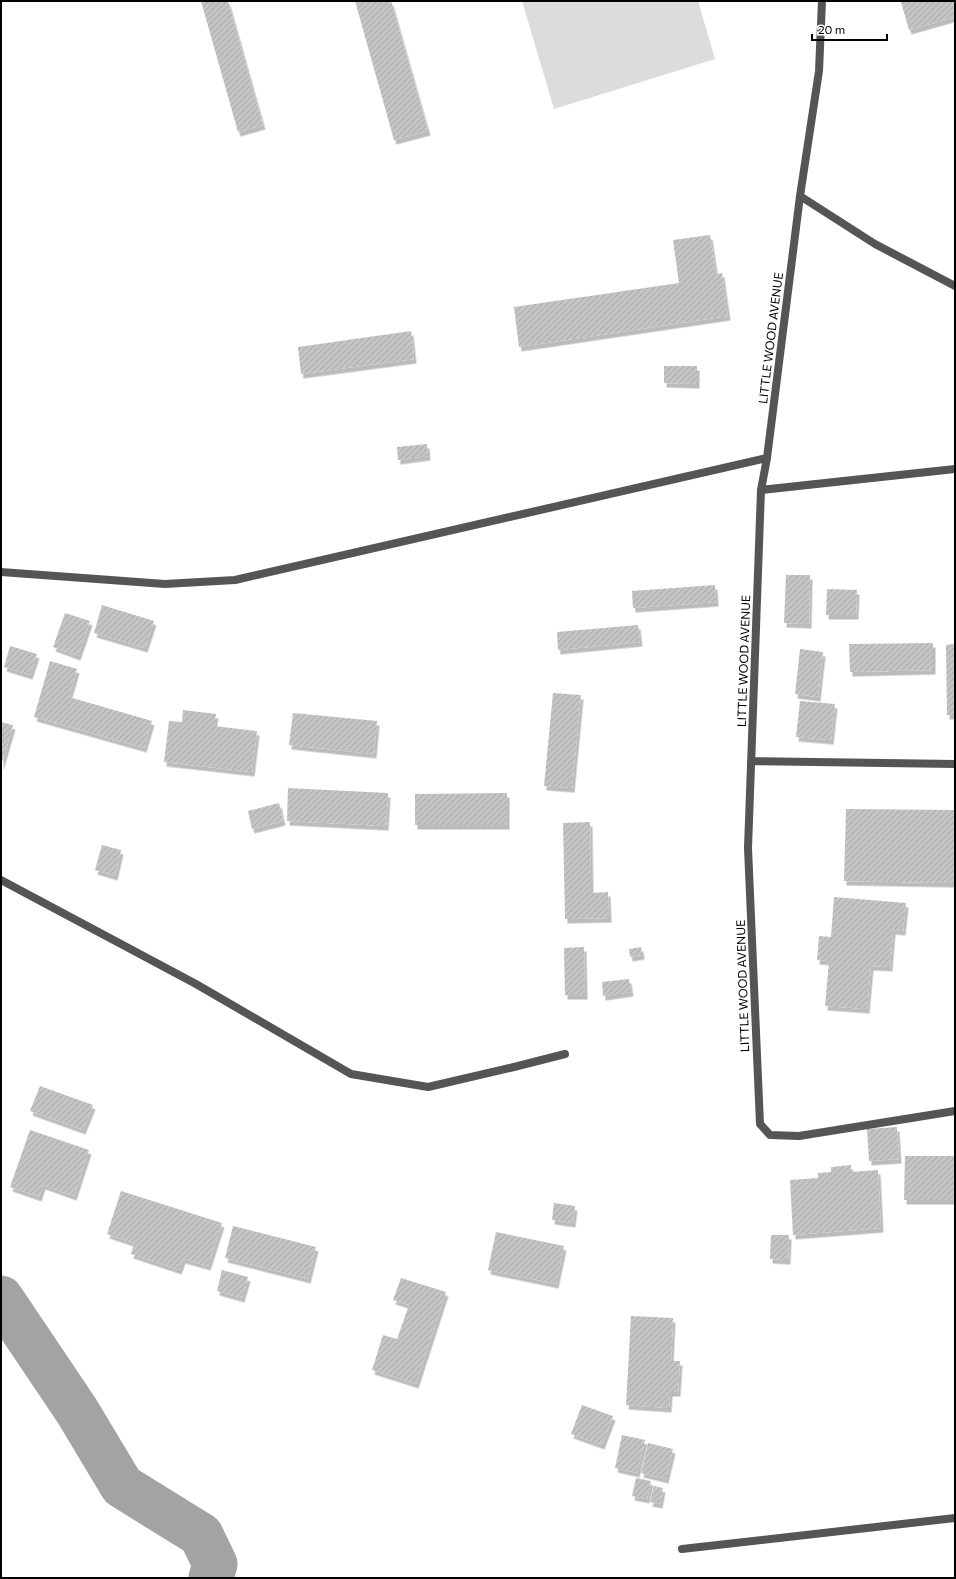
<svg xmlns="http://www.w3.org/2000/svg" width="956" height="1579" viewBox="0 0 956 1579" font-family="Commissioner,sans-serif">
  <defs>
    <pattern id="building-hatch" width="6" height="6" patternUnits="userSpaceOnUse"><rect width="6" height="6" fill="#c4c4c4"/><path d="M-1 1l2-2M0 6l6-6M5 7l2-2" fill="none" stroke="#a7a7a7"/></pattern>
    <filter id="shadow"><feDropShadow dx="2.5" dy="4.5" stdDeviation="0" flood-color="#0004"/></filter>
  </defs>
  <rect width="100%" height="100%" fill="#fff"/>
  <path fill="#dcdcdc" d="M 522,1 L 698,1 L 715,59 L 554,109 Z"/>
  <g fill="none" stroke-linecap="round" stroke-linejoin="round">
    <path stroke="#a3a3a3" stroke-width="45" d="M 1,1298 L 77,1411 L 122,1486 L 201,1535 L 215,1564 L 211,1578"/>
  </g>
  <path fill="url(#building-hatch)" filter="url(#shadow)" d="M 201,1 L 228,1 L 263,125 L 238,132 Z
    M 355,1 L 391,1 L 428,131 L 394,140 Z
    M 905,1 L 955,1 L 955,17 L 909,30 L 901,2 Z
    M 710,235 L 716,274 L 722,273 L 728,316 L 519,347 L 514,307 L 679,283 L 673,240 Z
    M 411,331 L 414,359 L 301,374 L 298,347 Z
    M 664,366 L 697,366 L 697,384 L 664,383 Z
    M 427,444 L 428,456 L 398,460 L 397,447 Z
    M 786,575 L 810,575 L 809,624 L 784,623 Z
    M 715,585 L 716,602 L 633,608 L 632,591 Z
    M 827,589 L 857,590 L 856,615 L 826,615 Z
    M 102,605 L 154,621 L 145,648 L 94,633 Z
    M 65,613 L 90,621 L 78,656 L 53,647 Z
    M 638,625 L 640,642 L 558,650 L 557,632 Z
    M 933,643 L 933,670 L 850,672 L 849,644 Z
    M 955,644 L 955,715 L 947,715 L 946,645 Z
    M 10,646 L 37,654 L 30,675 L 4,667 Z
    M 800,649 L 823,652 L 818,697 L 795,694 Z
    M 50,661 L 77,669 L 69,697 L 152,721 L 144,748 L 34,717 Z
    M 553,693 L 581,695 L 572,788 L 544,786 Z
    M 800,701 L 835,704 L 831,740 L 796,737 Z
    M 183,710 L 216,714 L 214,726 L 257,731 L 252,772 L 164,762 L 169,721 L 182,722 Z
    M 293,713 L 377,721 L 374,754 L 289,745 Z
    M 1,722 L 13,725 L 1,766 Z
    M 288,788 L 388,793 L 386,826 L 287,821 Z
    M 507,793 L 507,825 L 415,825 L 415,794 Z
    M 279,803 L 283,821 L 252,829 L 248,811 Z
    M 846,809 L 955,810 L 955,883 L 844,881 Z
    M 590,822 L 591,893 L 608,892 L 609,918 L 565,919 L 563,823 Z
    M 102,845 L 121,850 L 115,876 L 95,870 Z
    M 834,897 L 906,903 L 903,931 L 893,930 L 890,967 L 871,966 L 867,1009 L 825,1006 L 829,961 L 817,960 L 819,936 L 831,937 Z
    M 584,947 L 585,995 L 565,995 L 564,948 Z
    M 641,947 L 642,955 L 630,957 L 629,949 Z
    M 629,979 L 631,992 L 603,996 L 602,982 Z
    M 40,1086 L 93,1105 L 83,1130 L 30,1111 Z
    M 897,1127 L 899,1159 L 869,1161 L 867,1129 Z
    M 30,1130 L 89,1150 L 74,1196 L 43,1185 L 39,1197 L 10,1187 Z
    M 954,1145 L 955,1145 L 955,1200 L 904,1200 L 905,1156 L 954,1156 Z
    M 851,1165 L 851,1172 L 878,1170 L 881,1228 L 793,1235 L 790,1180 L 818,1178 L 818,1173 L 831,1172 L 831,1167 Z
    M 121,1191 L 222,1223 L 208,1266 L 183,1259 L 179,1270 L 131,1254 L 134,1243 L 107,1234 Z
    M 554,1203 L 575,1206 L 573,1223 L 552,1220 Z
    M 233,1226 L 316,1247 L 308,1279 L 225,1258 Z
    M 496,1232 L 564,1246 L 556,1284 L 488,1270 Z
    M 771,1235 L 789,1235 L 788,1260 L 770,1259 Z
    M 222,1270 L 248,1277 L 242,1298 L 217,1291 Z
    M 401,1278 L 446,1292 L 416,1384 L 372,1370 L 383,1335 L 397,1339 L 409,1305 L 393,1300 Z
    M 631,1316 L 673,1318 L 671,1361 L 680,1361 L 678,1392 L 670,1392 L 669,1408 L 626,1405 Z
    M 582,1405 L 613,1416 L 602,1445 L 571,1434 Z
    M 622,1435 L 645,1440 L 637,1473 L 615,1468 Z
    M 648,1443 L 673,1449 L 666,1479 L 641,1473 Z
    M 636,1478 L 651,1481 L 647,1499 L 632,1496 Z
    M 654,1486 L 663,1488 L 660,1504 L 650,1502 Z"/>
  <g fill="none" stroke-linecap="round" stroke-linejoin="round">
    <path stroke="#555" stroke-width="8" d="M 822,1 L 819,71 L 800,196 L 767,458 L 761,490 L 748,848 L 760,1124 L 770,1135 L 799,1136 L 955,1111
      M 800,196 L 875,244 L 955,286
      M 761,490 L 955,469
      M 1,572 L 165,584 L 235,580 L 767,458
      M 751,761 L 955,764
      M 1,880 L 196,984 L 351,1074 L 428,1087 L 514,1067 L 565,1054
      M 682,1549 L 955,1518"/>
  </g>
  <g text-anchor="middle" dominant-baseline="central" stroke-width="3.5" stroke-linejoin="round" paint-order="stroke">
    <g font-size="12" fill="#000" stroke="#fff">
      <text transform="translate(770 338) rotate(-83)">LITTLE WOOD AVENUE</text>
      <text transform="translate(743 661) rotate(-88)">LITTLE WOOD AVENUE</text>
      <text transform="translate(742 986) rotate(-92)">LITTLE WOOD AVENUE</text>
    </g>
  </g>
  <rect width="956" height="1579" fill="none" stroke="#000000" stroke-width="4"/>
  <path d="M812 34v6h75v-6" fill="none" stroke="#000000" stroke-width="2"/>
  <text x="818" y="34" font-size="12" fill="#000000" stroke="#ffffff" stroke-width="3" paint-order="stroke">20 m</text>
</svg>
